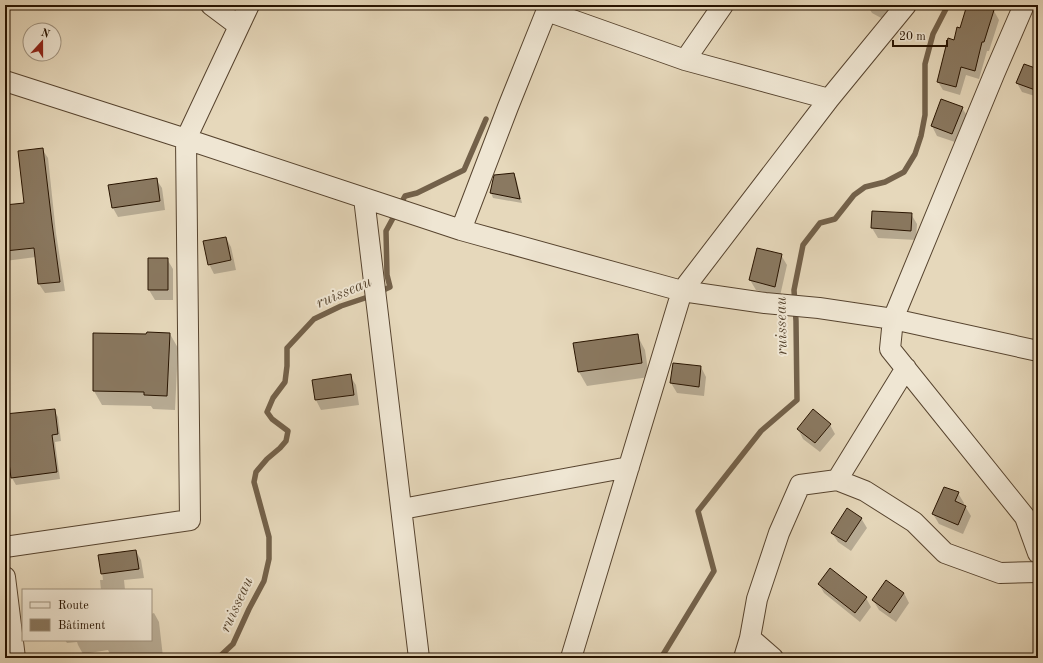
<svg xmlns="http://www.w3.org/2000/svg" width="1043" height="663" viewBox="0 0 1043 663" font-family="'Old Standard TT',serif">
  <rect width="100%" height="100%" fill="#e6d8bb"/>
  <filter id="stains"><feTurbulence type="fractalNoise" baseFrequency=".005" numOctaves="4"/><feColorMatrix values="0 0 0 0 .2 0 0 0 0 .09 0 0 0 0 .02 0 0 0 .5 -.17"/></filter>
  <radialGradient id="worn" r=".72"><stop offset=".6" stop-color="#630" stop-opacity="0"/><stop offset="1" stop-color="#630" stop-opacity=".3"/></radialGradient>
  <path fill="#0003" d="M 871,5 L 890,5 L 883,19 L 872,13 L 869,8 Z
    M 968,5 L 972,5 L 994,11 L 999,20 L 989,51 L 987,51 L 979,79 L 966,75 L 960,95 L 943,90 L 938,82 L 960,29 Z
    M 1038,70 L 1038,97 L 1022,92 L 1017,83 Z
    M 962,108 L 968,117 L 958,143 L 937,136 L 932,126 Z
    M 42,149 L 48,158 L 56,233 L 65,291 L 45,293 L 39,284 L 36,257 L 5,261 L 5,206 L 25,204 Z
    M 513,174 L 516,178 L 522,203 L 493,198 L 491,193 L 495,176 Z
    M 156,179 L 162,188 L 165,210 L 118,217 L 113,208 Z
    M 911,214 L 917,224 L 916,240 L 878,238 L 872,228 Z
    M 226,238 L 231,247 L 236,270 L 214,274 L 209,264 Z
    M 781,255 L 787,265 L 780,296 L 756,290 L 750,280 Z
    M 149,259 L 167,259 L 173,269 L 173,300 L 155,300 L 149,290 Z
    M 170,334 L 178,348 L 175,410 L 153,409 L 151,406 L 102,405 L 94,391 L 147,335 Z
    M 637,335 L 645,350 L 649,377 L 587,386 L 579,372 Z
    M 673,364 L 701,367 L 706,377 L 704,396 L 677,393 L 671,383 Z
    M 350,376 L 356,385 L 359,405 L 321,410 L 316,400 L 313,381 Z
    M 54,410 L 58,417 L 61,441 L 55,442 L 60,479 L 16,485 L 12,478 L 7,443 L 5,439 L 5,415 Z
    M 830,425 L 835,434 L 820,452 L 803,439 L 798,429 Z
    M 958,493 L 964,503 L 963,505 L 965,506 L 971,516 L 963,534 L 939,524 L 933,514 Z
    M 861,518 L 867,528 L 851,551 L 838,542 L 832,533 Z
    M 136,551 L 141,560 L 144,578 L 124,580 L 125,590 L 101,590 L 100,580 L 103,580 L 100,556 Z
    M 819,584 L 866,598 L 871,607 L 860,622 L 824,593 Z
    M 904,593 L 909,603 L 896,622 L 879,610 L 873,600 Z
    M 154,613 L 159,622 L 163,657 L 112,658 L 108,650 L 83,654 L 78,645 L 77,642 L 67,643 L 65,640 L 151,640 L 151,614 Z"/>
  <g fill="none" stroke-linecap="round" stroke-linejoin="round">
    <path stroke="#73614a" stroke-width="5.5" d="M 379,292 L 390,287 L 387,275 L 386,231 L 405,196 L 417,193 L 464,170 L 486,119
      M 218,658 L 233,644 L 249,609 L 264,581 L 269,559 L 269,537 L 254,482 L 256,472 L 267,459 L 280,448 L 286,441 L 288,431 L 272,419 L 267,412 L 273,398 L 285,382 L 287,366 L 287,348 L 314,319 L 341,306 L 371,296
      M 661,658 L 714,571 L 698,511 L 761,431 L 797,400 L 796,321 L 794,290 L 803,245 L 820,223 L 835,219 L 854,195 L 865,187 L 885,182 L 904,172 L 915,154 L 921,136 L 925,115 L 925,64 L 933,34 L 948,5"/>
  </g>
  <path fill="#8a7961" stroke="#271300" d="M 967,5 L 976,5 L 994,10 L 984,42 L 982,42 L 975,71 L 961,67 L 956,87 L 937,82 L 948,38 L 954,40 L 957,27 L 960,28 Z
    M 1024,64 L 1038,69 L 1038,91 L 1016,83 Z
    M 941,99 L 963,107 L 952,134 L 931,126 Z
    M 43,148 L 52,223 L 60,282 L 38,284 L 34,248 L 5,251 L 5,205 L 24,203 L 18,151 Z
    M 514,173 L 520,199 L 490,193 L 494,175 Z
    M 157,178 L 160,201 L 112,208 L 108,185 Z
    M 872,211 L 912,213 L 911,231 L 871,228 Z
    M 226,237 L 231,260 L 208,265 L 203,241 Z
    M 757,248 L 782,254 L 775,287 L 749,280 Z
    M 148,258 L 168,258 L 168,290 L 148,290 Z
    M 147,332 L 170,333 L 167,396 L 144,395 L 144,392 L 93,391 L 93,333 L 146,334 Z
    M 638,334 L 642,363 L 578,372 L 573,343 Z
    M 673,363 L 701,366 L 699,387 L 670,383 Z
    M 351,374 L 354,395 L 315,400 L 312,380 Z
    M 55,409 L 58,434 L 52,435 L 57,472 L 11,478 L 5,432 L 5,414 Z
    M 813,409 L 831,424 L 815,443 L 797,429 Z
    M 944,487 L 959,492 L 955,501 L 966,506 L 958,525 L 932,514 Z
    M 847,508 L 862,518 L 846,542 L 831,533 Z
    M 136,550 L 139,569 L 101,574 L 98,555 Z
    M 830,568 L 867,597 L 855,613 L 818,584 Z
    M 886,580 L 904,593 L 890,613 L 872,600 Z"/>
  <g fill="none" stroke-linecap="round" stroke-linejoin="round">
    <g stroke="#57442f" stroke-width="22">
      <path id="street" d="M 211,5 L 239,26
        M 1024,5 L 995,72 L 893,319 L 890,349 L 1025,517 L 1038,553
        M 547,11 L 685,60 L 829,99
        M 685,60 L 723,5
        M 5,81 L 186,139 L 461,230 L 682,291 L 765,303 L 819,308 L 893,319 L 1038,351
        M 364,198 L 419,658
        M 461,230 L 508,107 L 549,5
        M 837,480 L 865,491 L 914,522 L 945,553 L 1000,573 L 1038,572
        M 402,509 L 629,467
        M 5,547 L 190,520 L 186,139 L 249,5
        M 5,577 L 15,658
        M 750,638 L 773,658
        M 571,658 L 682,291 L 829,99 L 906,5
        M 744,658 L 750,638 L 757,599 L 779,533 L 800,485 L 837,480 L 906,368"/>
    </g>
    <use href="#street" stroke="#efe6d3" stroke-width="20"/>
  </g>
  <g text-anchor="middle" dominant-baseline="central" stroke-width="4" stroke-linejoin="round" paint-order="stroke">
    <g font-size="16" font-style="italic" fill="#594731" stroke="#efe6d3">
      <text transform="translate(344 293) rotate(-23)">ruisseau</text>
      <text transform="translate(782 326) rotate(-91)">ruisseau</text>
      <text transform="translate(237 605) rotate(-65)">ruisseau</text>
    </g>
  </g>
  <rect width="1043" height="663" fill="none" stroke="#e6d8bb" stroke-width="20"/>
  <rect x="6" y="6" width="1031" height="651" fill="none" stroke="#271300" stroke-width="2"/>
  <rect x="10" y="10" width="1023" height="643" fill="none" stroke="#271300"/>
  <rect x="22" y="589" width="130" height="52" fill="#efe6d3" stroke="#9f927f"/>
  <rect x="30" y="602" width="20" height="6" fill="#efe6d3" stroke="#9f927f"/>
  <text x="58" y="609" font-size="12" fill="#271300">Route</text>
  <rect x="30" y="619" width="20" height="12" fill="#8a7961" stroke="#9f927f"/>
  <text x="58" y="629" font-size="12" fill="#271300">Bâtiment</text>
  <g transform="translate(42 42) rotate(21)"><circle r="19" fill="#efe6d3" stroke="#9f927f"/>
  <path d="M0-3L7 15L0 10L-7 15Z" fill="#8f2418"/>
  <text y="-6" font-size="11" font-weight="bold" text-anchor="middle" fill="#271300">N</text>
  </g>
  <path d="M893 40v6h54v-6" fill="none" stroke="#271300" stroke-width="2"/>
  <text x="899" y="40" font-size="12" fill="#271300" stroke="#efe6d3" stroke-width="3" paint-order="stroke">20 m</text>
  <rect width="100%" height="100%" filter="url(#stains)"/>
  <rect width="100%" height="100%" fill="url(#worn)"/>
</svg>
